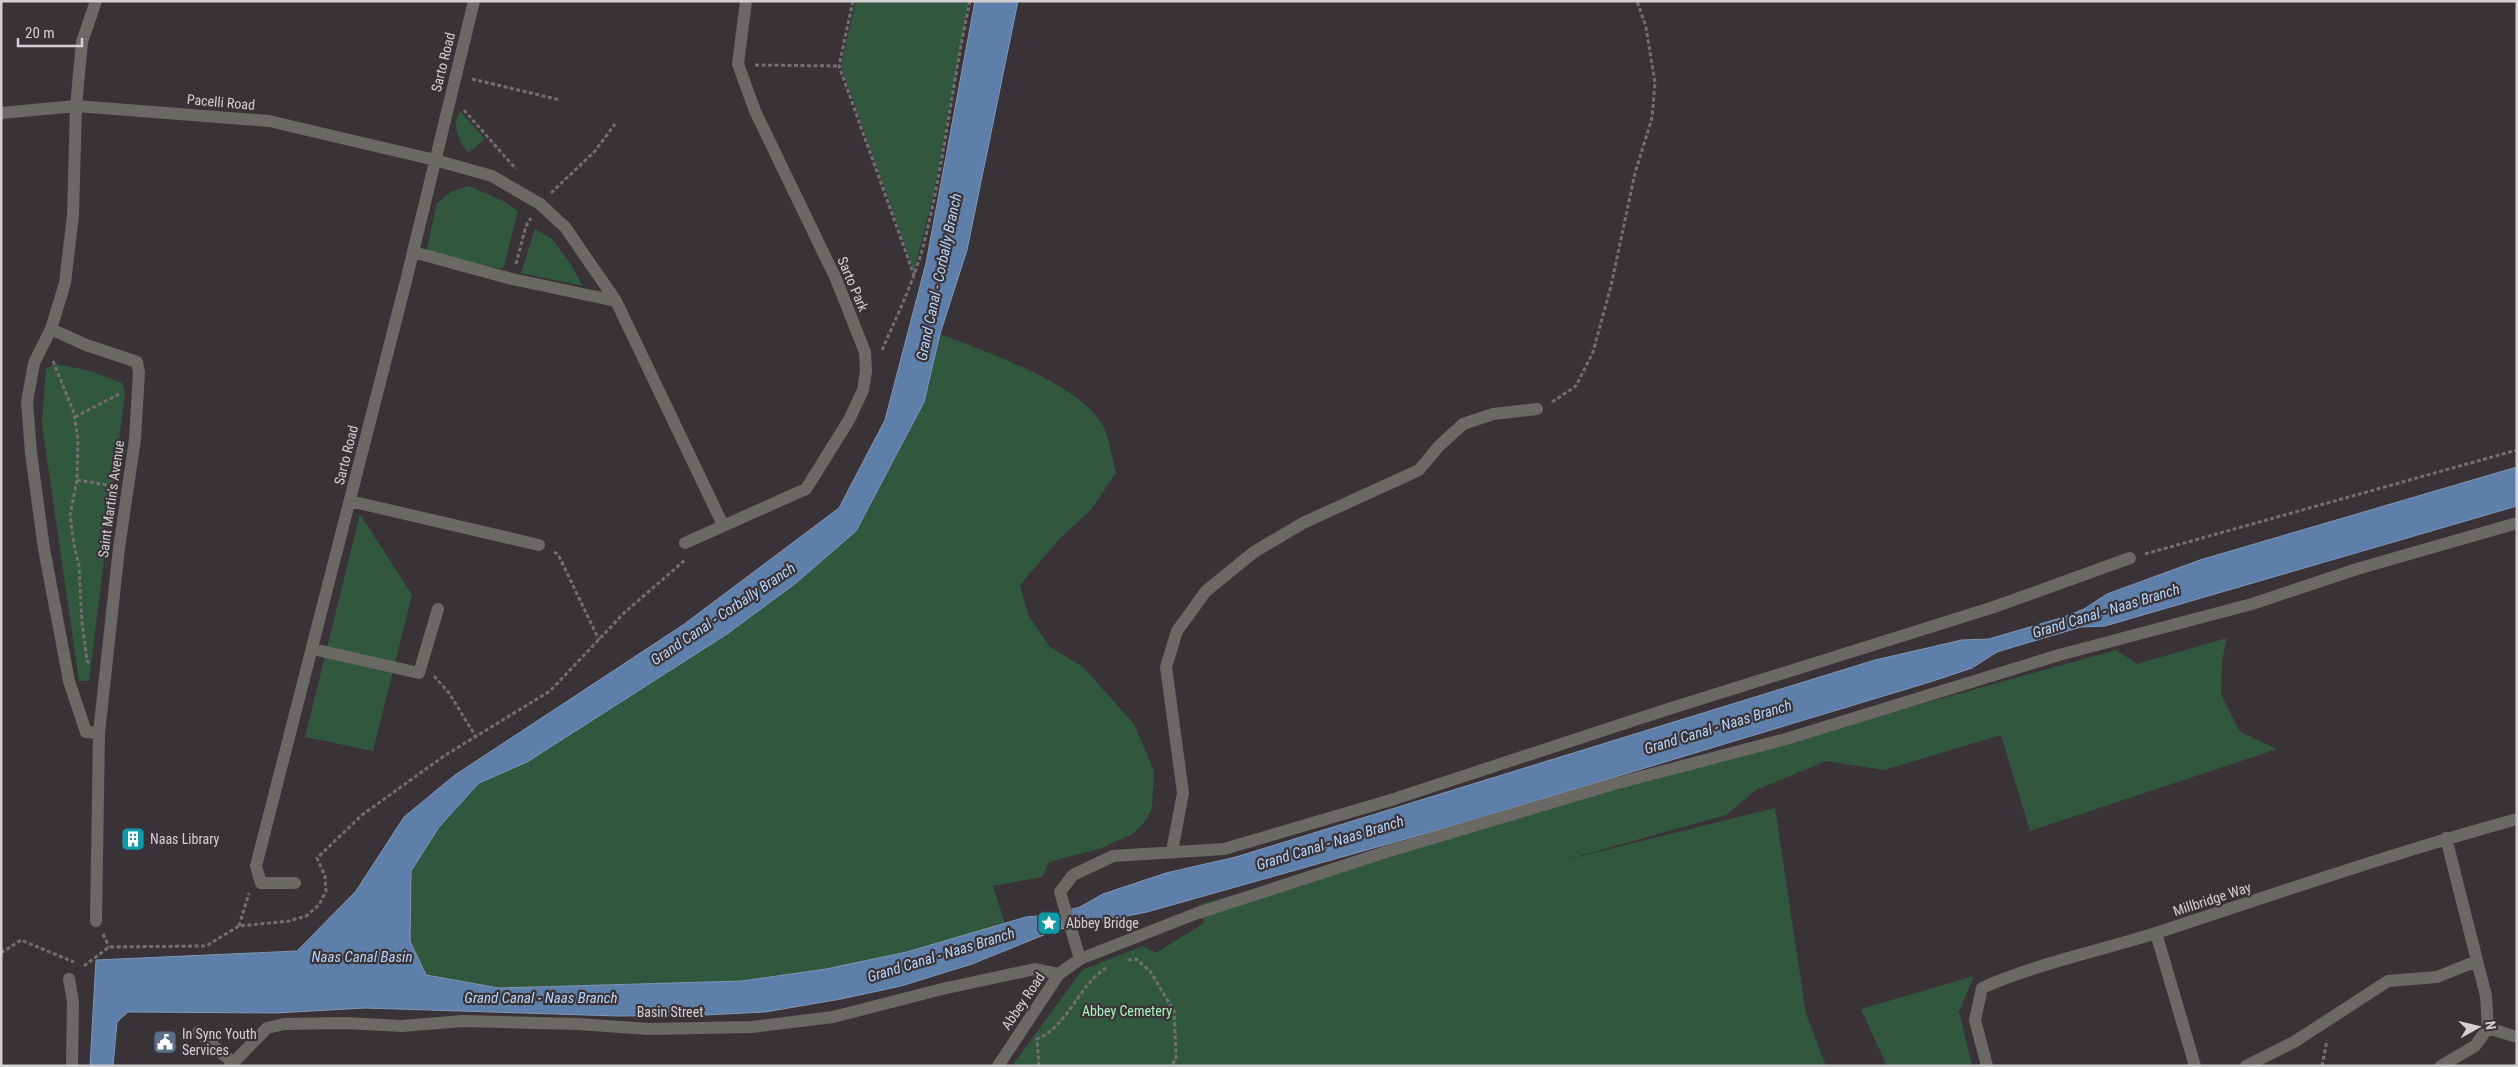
<svg xmlns="http://www.w3.org/2000/svg" width="2518" height="1067" viewBox="0 0 2518 1067" font-family="'Roboto Condensed',sans-serif">
  <rect width="100%" height="100%" fill="#393338"/>
  <path fill="#31583e" d="M 856,1 L 969,1 L 934,193 L 914,272 L 841,66 Z
    M 460,111 L 485,139 L 468,153 C 459,140 451,126 460,111 Z
    M 469,186 L 503,201 L 518,211 L 503,269 L 426,253 L 437,203 L 452,191 Z
    M 535,229 L 552,239 L 570,263 L 583,286 L 521,273 Z
    M 940,334 C 983,351 1084,384 1104,428 C 1110,441 1112,459 1116,473 L 1090,511 L 1061,537 L 1020,585 L 1028,615 L 1050,647 L 1083,667 L 1134,724 L 1154,771 L 1152,808 L 1146,820 L 1133,834 L 1099,849 L 1049,862 L 1042,877 L 993,886 L 1005,924 L 907,952 L 826,969 L 742,981 L 499,988 L 426,975 L 410,941 L 411,871 L 439,827 L 479,783 L 527,762 L 582,724 L 727,634 L 796,583 L 856,531 L 924,402 Z
    M 55,364 L 91,371 L 122,383 L 125,392 L 89,681 L 79,681 L 42,424 L 46,369 Z
    M 360,514 L 412,595 L 373,751 L 305,737 Z
    M 2227,638 L 2222,661 L 2221,695 L 2240,732 L 2277,749 L 2030,831 L 2001,735 L 1884,770 L 1826,761 L 1756,790 L 1726,815 L 1561,861 L 1775,808 L 1806,1014 L 1826,1066 L 1012,1066 L 1082,970 L 1143,946 L 1156,953 L 1204,923 L 1198,905 L 2116,650 L 2137,664 Z
    M 1974,976 L 1959,1011 L 1972,1066 L 1887,1066 L 1861,1009 Z"/>
  <path fill="#5e7fa9" stroke="#8197b6" d="M 975,1 L 1018,1 L 967,250 L 940,334 L 924,402 L 856,531 L 796,583 L 727,634 L 527,762 L 479,783 L 439,827 L 411,871 L 410,941 L 426,975 L 499,988 L 742,981 L 826,969 L 907,952 L 1026,917 L 1052,915 L 1080,907 L 1103,894 L 1166,873 L 1236,857 L 1875,660 L 1962,640 L 1989,639 L 2064,617 L 2084,609 L 2107,594 L 2200,560 L 2517,467 L 2517,506 L 2105,626 L 2081,627 L 2010,648 L 1997,652 L 1972,668 L 1930,682 L 1466,822 L 1147,912 L 1056,930 L 972,964 L 901,986 L 841,999 L 765,1012 L 705,1015 L 618,1016 L 365,1008 L 276,1013 L 128,1012 L 117,1022 L 113,1066 L 90,1066 L 96,960 L 297,951 L 356,891 L 404,817 L 455,775 L 683,625 L 839,508 L 885,420 L 926,263 Z"/>
  <g fill="none" stroke-linecap="round" stroke-linejoin="round">
    <path stroke="#736e72" stroke-width="3" stroke-dasharray="4 2.5" stroke-linecap="butt" d="M 853,1 L 839,66 L 914,275
      M 755,65 L 838,66
      M 472,79 L 560,100
      M 464,110 L 516,169
      M 551,193 L 595,151 L 615,124
      M 516,264 L 526,226 L 531,218
      M 882,350 C 897,316 913,283 923,247 C 944,166 952,83 970,1
      M 53,361 L 74,413 L 78,440 L 77,480 L 70,515 L 74,545 L 79,566 L 82,623 L 87,661 L 91,664
      M 1552,402 L 1576,386 L 1593,352 L 1611,286 L 1635,173 L 1652,118 L 1655,83 L 1646,27 L 1637,1
      M 75,417 L 121,393
      M 77,480 L 113,486
      M 554,552 L 558,554 L 599,640
      M 2145,554 L 2517,450
      M 434,676 L 449,693 L 476,737
      M 239,926 L 249,893
      M 103,934 L 109,947
      M 1,953 L 21,940 L 74,962
      M 1128,960 L 1136,959 L 1150,971 L 1174,1011 L 1176,1054 L 1176,1060 L 1170,1066
      M 84,966 L 109,947 L 206,946 L 239,926 L 289,921 L 306,916 L 319,905 L 326,891 L 325,876 L 317,858 L 362,815 L 444,756 L 550,691 L 624,613 L 685,560
      M 1039,1066 L 1037,1039 C 1069,1025 1078,986 1106,968
      M 2322,1066 L 2327,1040"/>
    <path stroke="#6b6966" stroke-width="12" d="M 96,1 L 82,42 L 76,106 L 73,215 L 65,283 L 51,329 L 86,345 L 137,362 L 139,372 L 135,439 L 119,548 L 99,733 L 96,921
      M 1,113 L 76,106 L 269,121 L 435,160 L 492,176 L 540,204 L 565,227 L 616,301 L 723,525
      M 413,252 L 512,279 L 616,301
      M 51,329 L 34,363 L 27,402 L 31,453 L 44,549 L 69,681 L 86,732 L 99,733
      M 350,501 L 539,545
      M 685,543 L 806,489 L 849,420 L 863,390 L 866,371 L 865,352 L 836,279 L 755,111 L 738,64 L 746,1
      M 313,649 L 419,673 L 438,609
      M 1172,851 L 1183,793 L 1166,667 L 1177,631 L 1206,591 L 1254,552 L 1303,523 L 1419,470 L 1439,446 L 1463,424 L 1493,414 L 1537,409
      M 295,883 L 261,883 L 256,866 L 406,281 L 474,1
      M 2156,933 L 2195,1066
      M 1080,959 L 1060,892 L 1073,875 L 1113,856 L 1224,849 L 1391,800 L 1659,712 L 1994,607 L 2130,558
      M 69,979 L 73,1002 L 72,1066
      M 2488,1028 L 2517,1037
      M 198,1032 L 233,1063
      M 230,1066 L 267,1028 L 284,1024 L 345,1023 L 402,1026 L 463,1021 L 578,1024 L 649,1029 L 752,1027 L 833,1017 L 942,989 L 1035,969 L 1059,974
      M 998,1066 L 1059,974 L 1080,959 L 1195,914 L 1389,851 L 1614,784 L 1786,739 L 2059,655 L 2252,604 L 2357,569 L 2517,523
      M 1987,1066 L 1975,1020 L 1982,988 C 2038,963 2100,951 2159,932 C 2278,893 2396,852 2517,819
      M 2246,1066 L 2294,1042 L 2388,981 L 2437,977 L 2477,961
      M 2441,1066 L 2475,1046 L 2488,1028 L 2486,996 L 2446,838"/>
  </g>
  <defs>
    <g id="building-square" transform="scale(1.25)"><rect x="-9" y="-9" width="18" height="18" rx="4" fill="#0f9aa8" stroke="#393338"/><path d="M-4-6H4V6H1V3H-1V6H-4ZM-2.5-4.3h1.7v1.8h-1.7ZM.8-4.3h1.7v1.8H.8ZM-2.5-1h1.7V.8h-1.7ZM.8-1h1.7V.8H.8Z" fill="#fff"/></g>
    <g id="sight-square" transform="scale(1.25)"><rect x="-9" y="-9" width="18" height="18" rx="4" fill="#0f9aa8" stroke="#393338"/><path d="M0-6L1.8-2.2L6-1.7L2.9 1.2L3.7 5.4L0 3.3L-3.7 5.4L-2.9 1.2L-6-1.7L-1.8-2.2Z" fill="#fff"/></g>
    <g id="civic-square" transform="scale(1.25)"><rect x="-9" y="-9" width="18" height="18" rx="4" fill="#5c6f8a" stroke="#393338"/><path d="M-.6-6.5H3V-4.5H.6V-3L4-1V1h2V6H-6V1h2V-1L-.6-3ZM-1.2 2.5V6h2.4V2.5Z" fill="#fff"/></g>
  </defs>
  <g fill-rule="evenodd">
    <use href="#building-square" x="133" y="839"/>
    <use href="#sight-square" x="1049" y="923"/>
    <use href="#civic-square" x="165" y="1042"/>
  </g>
  <g text-anchor="middle" dominant-baseline="central" stroke-width="4.5" stroke-linejoin="round" paint-order="stroke">
    <g font-size="14" fill="#d3d0d3" stroke="#393338">
      <text transform="translate(443 62) rotate(-76)">Sarto Road</text>
      <text transform="translate(221 102) rotate(5)">Pacelli Road</text>
      <text transform="translate(853 284) rotate(67)">Sarto Park</text>
      <text transform="translate(346 455) rotate(-76)">Sarto Road</text>
      <text transform="translate(111 499) rotate(-82)">Saint Martin's Avenue</text>
      <text transform="translate(2212 899) rotate(-18)">Millbridge Way</text>
      <text transform="translate(1023 1001) rotate(-56)">Abbey Road</text>
      <text x="670" y="1012">Basin Street</text>
    </g>
    <g font-size="14" fill="#d3d0d3" stroke="#393338" text-anchor="start">
      <text x="150" y="839">Naas Library</text>
      <text x="1066" y="923">Abbey Bridge</text>
      <text x="182" y="1034">In Sync Youth<tspan x="182" dy="16">Services</tspan></text>
    </g>
    <g font-size="14" fill="#a9f6c1" stroke="#393338">
      <text x="1127" y="1011">Abbey Cemetery</text>
    </g>
    <g font-size="15" font-style="italic" fill="#b7d5fc" stroke="#393338">
      <text transform="translate(939 277) rotate(-78)">Grand Canal - Corbally Branch</text>
      <text transform="translate(2106 611) rotate(-17)">Grand Canal - Naas Branch</text>
      <text transform="translate(723 614) rotate(-34)">Grand Canal - Corbally Branch</text>
      <text transform="translate(1718 727) rotate(-17)">Grand Canal - Naas Branch</text>
      <text transform="translate(1330 843) rotate(-17)">Grand Canal - Naas Branch</text>
      <text transform="translate(941 955) rotate(-17)">Grand Canal - Naas Branch</text>
      <text x="362" y="957">Naas Canal Basin</text>
      <text x="541" y="998">Grand Canal - Naas Branch</text>
    </g>
  </g>
  <rect width="2518" height="1067" fill="none" stroke="#d3d0d3" stroke-width="5"/>
  <g transform="translate(2478 1027) rotate(82)" stroke="#393338" stroke-width="4" paint-order="stroke">
  <path d="M0-4L9 19L0 12L-9 19Z" fill="#d3d0d3"/>
  <text y="-8" font-size="14" font-weight="bold" text-anchor="middle" fill="#d3d0d3">N</text>
  </g>
  <path d="M18 38v8h64v-8" fill="none" stroke="#d3d0d3" stroke-width="2.5"/>
  <text x="25" y="38" font-size="15" fill="#d3d0d3" stroke="#393338" stroke-width="4" paint-order="stroke">20 m</text>
</svg>
